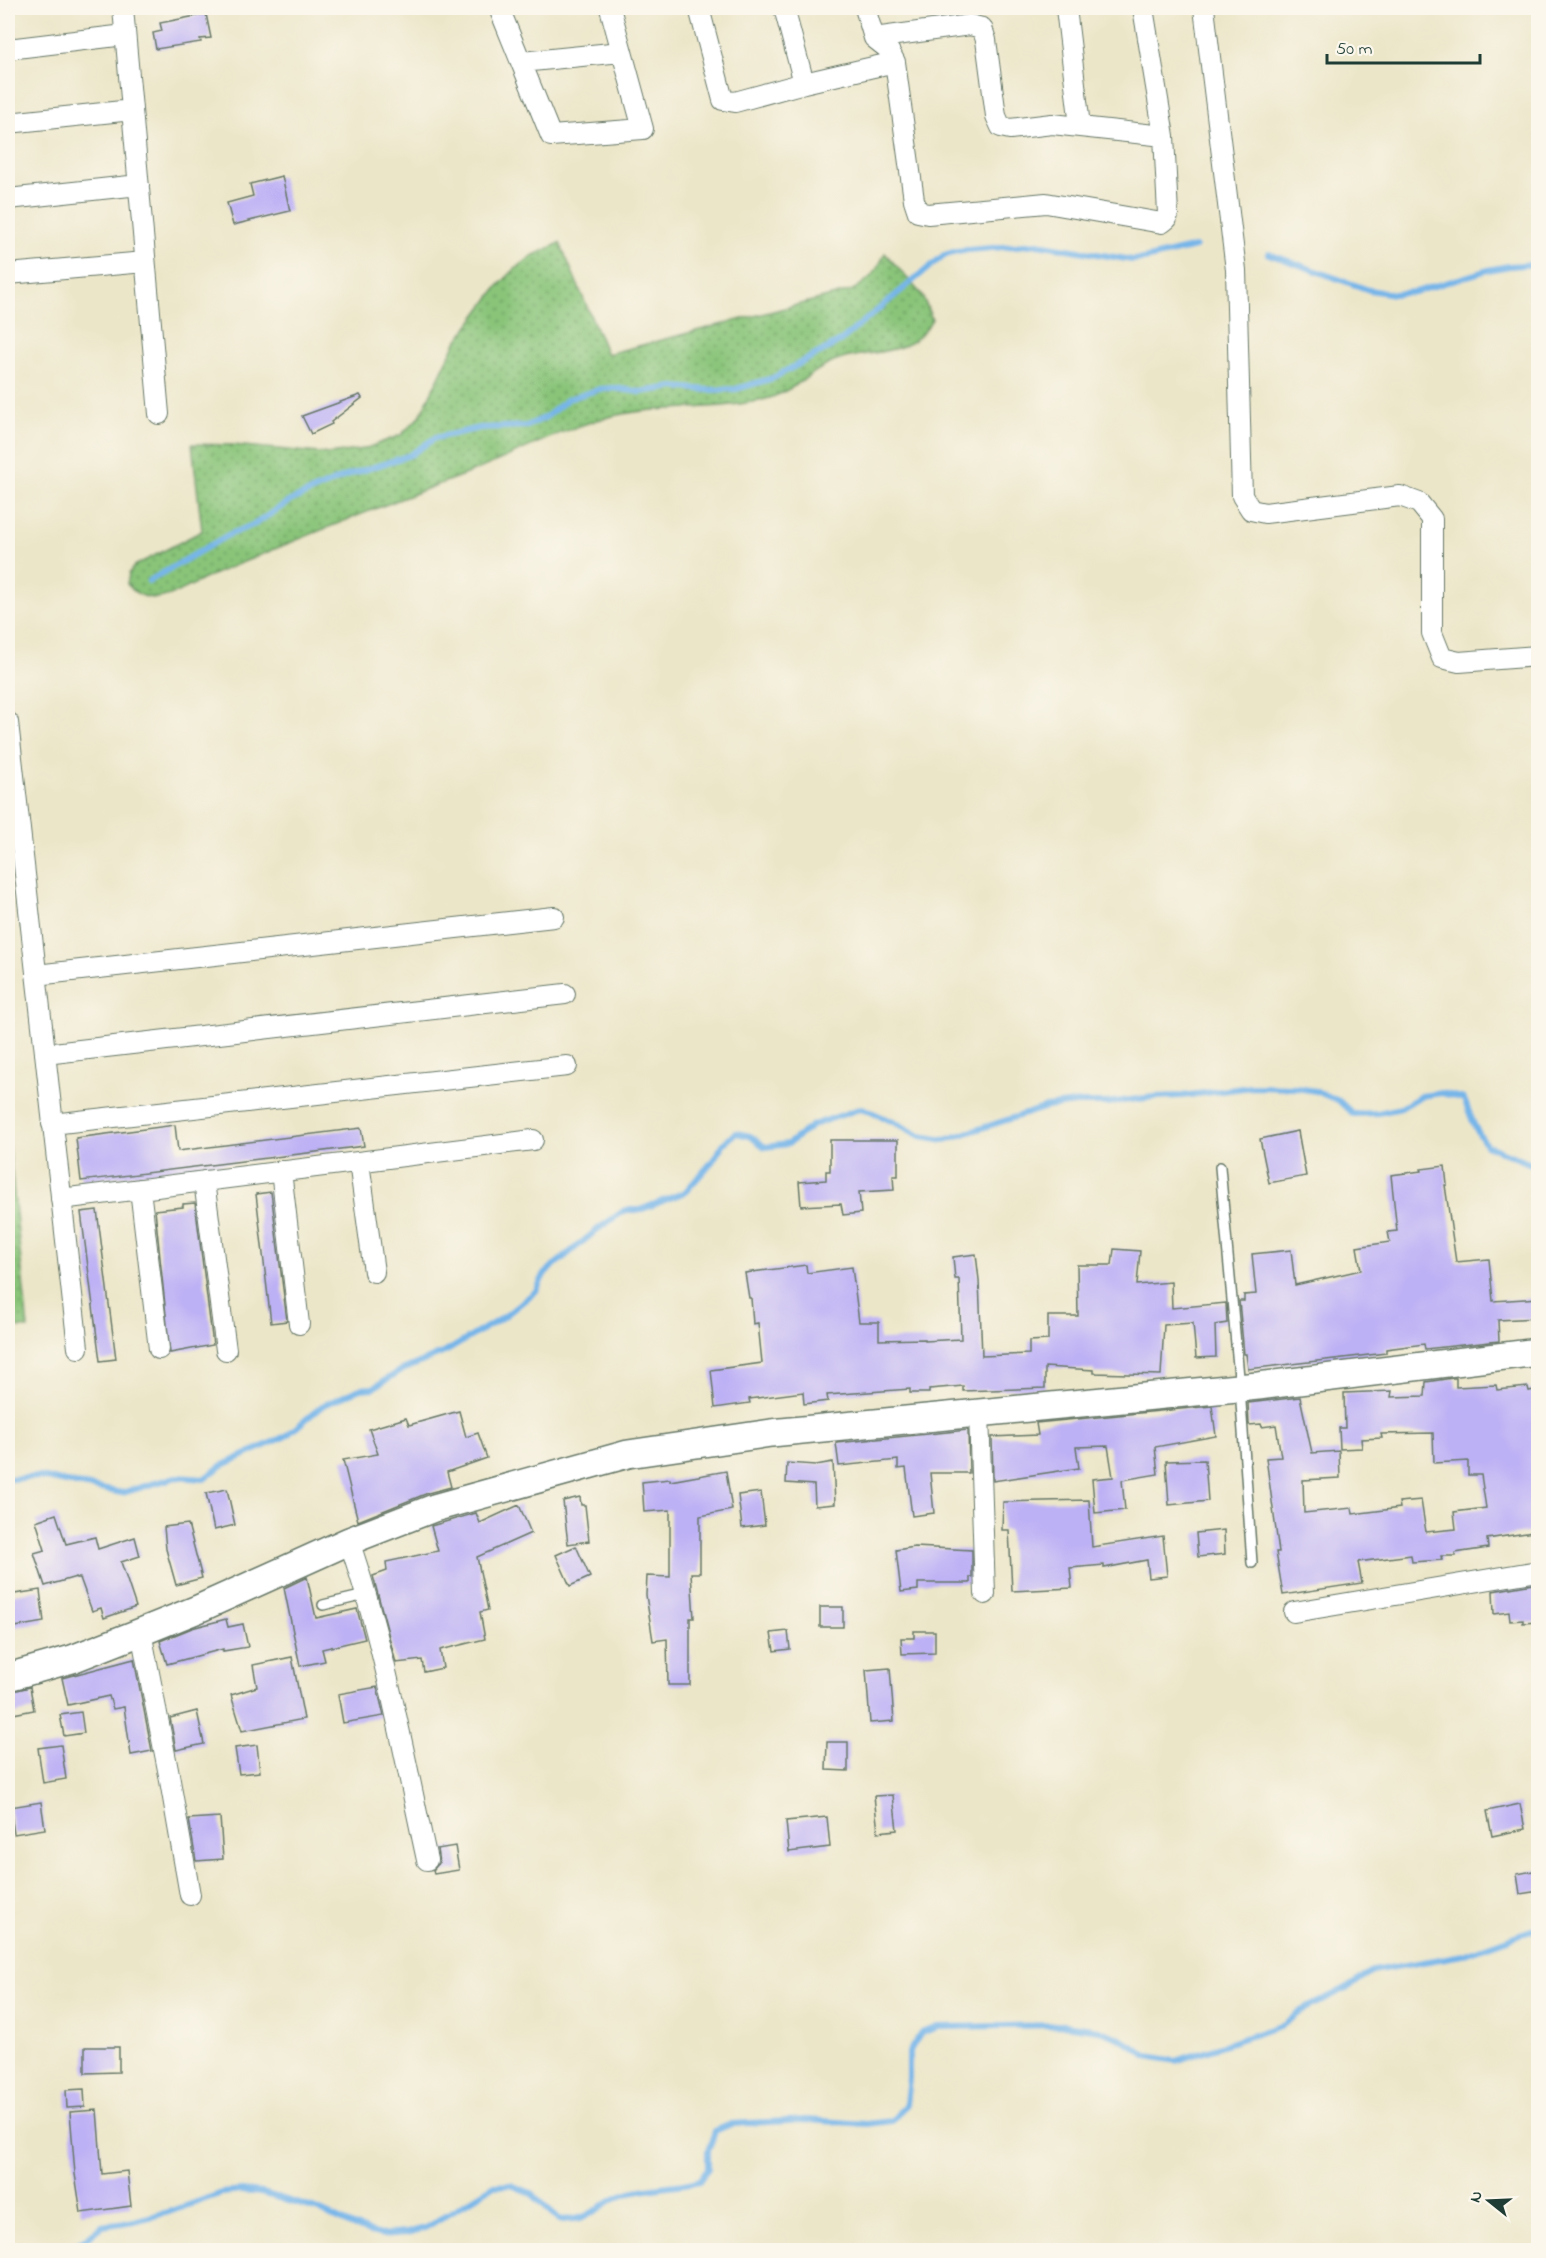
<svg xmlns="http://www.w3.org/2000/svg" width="1546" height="2258" viewBox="0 0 1546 2258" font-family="'Indie Flower',sans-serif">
  <defs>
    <pattern id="grass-dots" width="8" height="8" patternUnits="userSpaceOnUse" patternTransform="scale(1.5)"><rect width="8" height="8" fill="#89c479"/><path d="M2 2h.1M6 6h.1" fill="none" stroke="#6fa064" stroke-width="1.8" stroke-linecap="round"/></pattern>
  </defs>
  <rect width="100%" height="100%" fill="#fbf7ec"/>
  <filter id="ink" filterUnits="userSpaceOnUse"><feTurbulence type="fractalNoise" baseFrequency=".0167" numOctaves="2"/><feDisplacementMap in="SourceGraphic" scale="12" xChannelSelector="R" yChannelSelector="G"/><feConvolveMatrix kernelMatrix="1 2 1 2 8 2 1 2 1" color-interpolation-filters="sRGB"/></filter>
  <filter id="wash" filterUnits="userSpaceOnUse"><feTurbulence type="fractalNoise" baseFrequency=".008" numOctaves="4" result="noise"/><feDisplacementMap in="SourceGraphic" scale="24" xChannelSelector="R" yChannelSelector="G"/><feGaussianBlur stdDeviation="1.35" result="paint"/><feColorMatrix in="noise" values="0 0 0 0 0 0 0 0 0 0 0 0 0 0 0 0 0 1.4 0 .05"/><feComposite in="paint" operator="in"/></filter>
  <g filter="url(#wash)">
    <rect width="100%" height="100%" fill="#ece6c9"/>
    <path fill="url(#grass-dots)" stroke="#548056" stroke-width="1.5" d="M 560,243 L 607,354 L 851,291 C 870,280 876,273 885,253 L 922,295 L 932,319 C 913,357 877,349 842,359 C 814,367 794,392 766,399 C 714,412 660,404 609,417 C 561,429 519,453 474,471 C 402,498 330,526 258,556 C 242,563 225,569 208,577 C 193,584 179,594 163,597 C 149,600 135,595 127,584 L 129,574 L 134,566 L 202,531 L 192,444 L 233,445 L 330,454 L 364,449 L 401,435 L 420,416 L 455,344 L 498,286 L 515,269 L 534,255 Z
      M 8,1137 L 28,1328 L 8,1327 Z"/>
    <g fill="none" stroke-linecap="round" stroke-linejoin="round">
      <path stroke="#76b5e9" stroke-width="6" d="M 1269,254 L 1369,290 L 1394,294 L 1415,292 L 1488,270 L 1509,266 L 1538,264
        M 149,581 L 228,535 L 255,524 L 290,501 L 343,477 L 410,455 L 435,438 L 480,428 L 527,426 L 546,417 L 568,399 L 600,389 L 614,388 L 640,392 L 674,387 L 708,390 L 736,389 L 773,378 L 839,342 L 944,255 L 957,251 L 1038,244 L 1132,260 L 1144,259 L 1195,247
        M 8,1479 L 40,1477 L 122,1493 L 176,1477 L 204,1479 L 221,1466 L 286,1436 L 322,1406 L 360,1389 L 373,1388 L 400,1371 L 447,1351 L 505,1316 L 536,1291 L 545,1273 L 598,1229 L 625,1210 L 640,1210 L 685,1192 L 712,1162 L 724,1143 L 736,1133 L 750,1136 L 765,1147 L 788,1144 L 813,1125 L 862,1108 L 902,1126 L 920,1136 L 945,1140 L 1047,1107 L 1075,1103 L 1106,1103 L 1154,1097 L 1182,1096 L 1251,1087 L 1296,1088 L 1316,1091 L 1339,1101 L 1353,1114 L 1378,1113 L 1401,1108 L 1421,1096 L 1442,1093 L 1464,1099 L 1475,1127 L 1486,1145 L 1538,1167
        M 71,2250 L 102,2226 L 134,2221 L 169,2212 L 222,2193 L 242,2191 L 262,2193 L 316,2209 L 355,2227 L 381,2235 L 407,2233 L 425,2228 L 493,2186 L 511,2185 L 531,2193 L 560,2220 C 567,2219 576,2220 583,2217 C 599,2211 609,2199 624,2194 C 649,2186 675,2187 699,2181 L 708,2168 L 708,2151 L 715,2131 L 731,2124 L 807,2120 L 867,2124 L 892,2121 L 906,2104 L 909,2078 L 909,2052 L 921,2033 L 938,2027 L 1065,2025 L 1099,2030 L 1121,2039 L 1148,2056 L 1176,2061 L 1283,2025 L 1301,2011 L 1352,1985 L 1372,1971 L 1463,1955 L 1538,1928"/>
    </g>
    <g id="blocks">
      <path fill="#bdb1f5" d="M 206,14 L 211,38 L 200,39 L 201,42 L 156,49 L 153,33 L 162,31 L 160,23 Z
        M 282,176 L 290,211 L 233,225 L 227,203 L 253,196 L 250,184 Z
        M 360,395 L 362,398 L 331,422 L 332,424 L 311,434 L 302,416 Z
        M 175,1125 L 178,1151 L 361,1128 L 364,1146 L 81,1181 L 76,1138 Z
        M 1298,1131 L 1306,1176 L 1269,1183 L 1260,1139 Z
        M 830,1140 L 898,1140 L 898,1176 L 893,1176 L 894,1190 L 859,1192 L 861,1213 L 843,1215 L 841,1204 L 801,1206 L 799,1182 L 826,1180 L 826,1171 L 830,1171 Z
        M 1445,1166 L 1447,1185 L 1445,1185 L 1456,1262 L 1489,1259 L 1493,1301 L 1539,1298 L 1539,1318 L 1498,1320 L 1499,1341 L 1425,1349 L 1424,1344 L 1386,1349 L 1386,1353 L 1248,1369 L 1246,1354 L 1244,1354 L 1239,1301 L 1244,1301 L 1244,1295 L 1256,1294 L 1252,1254 L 1291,1250 L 1295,1285 L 1361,1270 L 1357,1247 L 1390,1242 L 1388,1232 L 1397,1231 L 1391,1175 L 1422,1171 L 1421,1169 Z
        M 271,1192 L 287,1321 L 271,1323 L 256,1194 Z
        M 195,1203 L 213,1345 L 170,1353 L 155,1210 L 183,1207 L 183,1204 Z
        M 97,1210 L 116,1359 L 100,1361 L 81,1212 Z
        M 1114,1249 L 1140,1251 L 1137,1285 L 1171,1282 L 1172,1308 L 1226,1303 L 1227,1323 L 1215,1325 L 1216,1357 L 1196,1358 L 1193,1323 L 1164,1325 L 1161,1375 L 1094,1373 L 1094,1370 L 1045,1367 L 1045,1388 L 963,1391 L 963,1386 L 929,1389 L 929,1393 L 910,1393 L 910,1389 L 827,1395 L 828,1401 L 804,1404 L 803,1392 L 749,1399 L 750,1403 L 715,1408 L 711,1370 L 762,1363 L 758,1323 L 753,1324 L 751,1298 L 749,1298 L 745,1273 L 806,1265 L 807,1273 L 852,1267 L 859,1322 L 879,1322 L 879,1340 L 925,1339 L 925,1341 L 961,1339 L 959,1279 L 955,1279 L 953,1257 L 976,1254 L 979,1280 L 982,1356 L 1029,1354 L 1029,1341 L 1048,1340 L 1048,1316 L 1078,1316 L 1077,1265 L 1112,1265 Z
        M 1453,1378 L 1456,1378 L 1456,1387 L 1496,1385 L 1497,1390 L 1528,1387 L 1529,1391 L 1539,1389 L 1539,1531 L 1487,1539 L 1488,1548 L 1455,1553 L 1455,1556 L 1441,1556 L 1442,1560 L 1412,1562 L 1411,1555 L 1358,1562 L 1362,1583 L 1283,1595 L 1276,1552 L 1279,1552 L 1266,1458 L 1281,1457 L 1276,1425 L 1262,1427 L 1261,1424 L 1249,1425 L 1248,1403 L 1300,1397 L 1312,1453 L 1339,1451 L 1340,1478 L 1303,1480 L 1304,1513 L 1352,1508 L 1353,1514 L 1400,1508 L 1399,1502 L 1421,1500 L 1426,1532 L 1456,1529 L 1454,1512 L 1486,1508 L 1481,1475 L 1468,1475 L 1468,1461 L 1434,1463 L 1433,1433 L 1381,1434 L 1382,1438 L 1361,1439 L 1362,1448 L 1340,1449 L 1339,1428 L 1345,1428 L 1344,1393 L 1392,1391 L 1391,1397 L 1425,1396 L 1426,1382 Z
        M 1212,1406 L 1216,1436 L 1155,1447 L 1158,1474 L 1122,1480 L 1125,1510 L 1095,1513 L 1092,1479 L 1113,1477 L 1108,1446 L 1076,1447 L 1079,1468 L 993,1481 L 992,1437 L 1038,1435 L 1036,1423 Z
        M 459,1411 L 466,1437 L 478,1433 L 487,1458 L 447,1472 L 451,1487 L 428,1493 L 358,1521 L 343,1460 L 378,1454 L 369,1429 L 406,1418 L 409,1425 Z
        M 968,1430 L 969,1473 L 930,1473 L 934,1513 L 912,1516 L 906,1468 L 898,1469 L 898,1460 L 839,1466 L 836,1443 Z
        M 1205,1460 L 1208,1501 L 1169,1505 L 1166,1461 Z
        M 833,1462 L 835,1504 L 815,1506 L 814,1485 L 786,1483 L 787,1463 L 816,1465 Z
        M 726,1471 L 732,1510 L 700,1516 L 700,1573 L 691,1573 L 694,1618 L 690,1618 L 690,1685 L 668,1685 L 667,1639 L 653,1641 L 646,1595 L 647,1576 L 670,1577 L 670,1510 L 644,1512 L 642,1482 L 670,1479 L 670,1481 Z
        M 227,1489 L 235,1525 L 214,1530 L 206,1493 Z
        M 761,1492 L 765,1525 L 742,1528 L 738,1495 Z
        M 580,1497 L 581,1505 L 585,1505 L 589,1541 L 568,1544 L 563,1501 Z
        M 1089,1500 L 1092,1547 L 1163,1536 L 1167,1576 L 1149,1578 L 1147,1560 L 1104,1568 L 1104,1565 L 1070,1568 L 1072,1588 L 1012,1591 L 1009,1530 L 1002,1530 L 1003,1502 Z
        M 519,1505 L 531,1533 L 477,1557 L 488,1610 L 480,1612 L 485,1639 L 440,1650 L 443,1668 L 424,1672 L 422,1660 L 396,1663 L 373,1576 L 387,1571 L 386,1562 L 438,1551 L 431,1526 L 476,1513 L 480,1523 Z
        M 56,1514 L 66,1544 L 95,1537 L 98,1549 L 135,1537 L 140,1556 L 121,1562 L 136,1607 L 104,1618 L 101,1608 L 92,1611 L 80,1578 L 76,1578 L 76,1577 L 45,1586 L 34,1553 L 45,1550 L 36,1521 Z
        M 188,1524 L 202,1578 L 176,1585 L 166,1549 L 164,1527 Z
        M 1224,1530 L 1225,1554 L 1198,1557 L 1196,1533 Z
        M 576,1546 L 590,1577 L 570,1586 L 556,1555 Z
        M 915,1547 L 972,1550 L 972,1577 L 970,1577 L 970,1583 L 918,1583 L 918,1590 L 901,1592 L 896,1550 Z
        M 307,1577 L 316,1618 L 357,1609 L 365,1639 L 322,1649 L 325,1661 L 300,1666 L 284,1588 Z
        M 1539,1583 L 1539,1622 L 1523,1623 L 1523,1620 L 1510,1621 L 1509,1612 L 1494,1614 L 1493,1591 Z
        M 40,1590 L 44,1622 L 9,1628 L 8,1595 Z
        M 820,1607 L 843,1607 L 843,1627 L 820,1627 Z
        M 226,1619 L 228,1627 L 243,1624 L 248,1647 L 223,1651 L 223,1649 L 167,1664 L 160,1641 L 192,1628 Z
        M 788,1631 L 790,1649 L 774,1651 L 771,1633 Z
        M 914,1631 L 935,1631 L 935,1653 L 902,1654 L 901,1638 L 914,1638 Z
        M 292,1657 L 304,1719 L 242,1731 L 231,1695 L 257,1687 L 253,1665 Z
        M 134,1659 L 152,1751 L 131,1755 L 124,1707 L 113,1709 L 109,1696 L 68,1705 L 62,1678 Z
        M 890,1668 L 894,1721 L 870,1723 L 866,1670 Z
        M 30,1687 L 34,1710 L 13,1714 L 9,1692 Z
        M 377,1687 L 384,1716 L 343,1723 L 338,1694 Z
        M 197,1711 L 204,1744 L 176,1750 L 170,1718 Z
        M 81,1712 L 84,1733 L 64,1736 L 60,1715 Z
        M 827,1742 L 848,1742 L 848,1771 L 826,1770 Z
        M 61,1745 L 66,1779 L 43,1783 L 38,1748 Z
        M 257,1745 L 260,1772 L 239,1774 L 235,1748 Z
        M 893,1795 L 897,1830 L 878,1832 L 874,1796 Z
        M 41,1802 L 45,1829 L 14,1834 L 10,1807 Z
        M 1520,1804 L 1525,1829 L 1492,1836 L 1487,1811 Z
        M 220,1817 L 223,1859 L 196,1861 L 189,1819 Z
        M 827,1817 L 830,1847 L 789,1852 L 786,1821 Z
        M 455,1846 L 459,1870 L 434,1874 L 433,1870 L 439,1863 L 437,1849 Z
        M 1539,1870 L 1539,1891 L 1520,1894 L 1517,1874 Z
        M 85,2047 L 119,2047 L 119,2072 L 85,2073 Z
        M 84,2089 L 85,2107 L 67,2108 L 66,2090 Z
        M 97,2110 L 102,2174 L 127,2171 L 131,2206 L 81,2213 L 75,2174 L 70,2112 Z"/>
    </g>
  </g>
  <g filter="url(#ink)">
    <use href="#blocks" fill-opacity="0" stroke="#677868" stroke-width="1.5"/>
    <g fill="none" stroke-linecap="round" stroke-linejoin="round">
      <g stroke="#677868" stroke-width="12">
        <path id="lane" d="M 1220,1167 L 1240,1388 L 1252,1563
          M 323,1605 L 365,1595"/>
      </g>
      <g stroke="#677868" stroke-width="22">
        <path id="street" d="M 123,8 L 159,414
          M 499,8 L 551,136 L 643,129 L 610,8
          M 699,8 L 723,100 L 735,102 L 804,83 L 895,62
          M 784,8 L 804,83
          M 865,8 L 874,38 L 888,49 L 895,62 L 914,200 L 918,212 L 928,214 L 1046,203 L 1162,223 L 1167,219 L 1168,214 L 1164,136 L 1143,8
          M 1066,8 L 1080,126
          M 1204,8 L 1236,270 L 1242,496 L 1251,510 L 1265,513 L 1400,496 L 1419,503 L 1432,519 L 1432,633 L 1442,658 L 1459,662 L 1538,656
          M 874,38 L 970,25 L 982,28 L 986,40 L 996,116 L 1001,127 L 1010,129 L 1052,124 L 1164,136
          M 8,49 L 125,35
          M 522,62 L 621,52
          M 8,123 L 132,110
          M 8,199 L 139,185
          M 8,274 L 145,262
          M 8,722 L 78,1348
          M 36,975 L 554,917
          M 45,1054 L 565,994
          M 52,1124 L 567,1066
          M 359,1162 L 374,1272
          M 281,1171 L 299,1324
          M 204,1181 L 226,1350
          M 140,1189 L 159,1349
          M 61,1199 L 533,1140
          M 979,1413 L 985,1594
          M 349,1541 C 384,1643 404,1755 427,1860
          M 1294,1612 L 1538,1571
          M 141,1632 L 169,1775 L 190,1895"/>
      </g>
      <g stroke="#677868" stroke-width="30">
        <path id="secondary" d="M 8,1677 L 72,1659 L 141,1632 L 198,1609 L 349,1541 L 434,1508 L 628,1454 L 771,1433 L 1258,1386 L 1538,1352"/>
      </g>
      <use href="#lane" stroke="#fff" stroke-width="9"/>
      <use href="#street" stroke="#fff" stroke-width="20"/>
      <use href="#secondary" stroke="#fff" stroke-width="27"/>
    </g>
  </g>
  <rect width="1546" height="2258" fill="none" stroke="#fbf7ec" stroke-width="30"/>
  <g transform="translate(1489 2201) rotate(288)" stroke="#fbf7ec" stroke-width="4.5" paint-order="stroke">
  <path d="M0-4.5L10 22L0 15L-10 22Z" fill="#1f3d34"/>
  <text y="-9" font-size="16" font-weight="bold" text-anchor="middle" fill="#1f3d34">N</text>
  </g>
  <path d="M1327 54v9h153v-9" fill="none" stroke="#1f3d34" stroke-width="3"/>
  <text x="1336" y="54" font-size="18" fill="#1f3d34" stroke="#fbf7ec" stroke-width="4.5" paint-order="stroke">50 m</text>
</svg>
